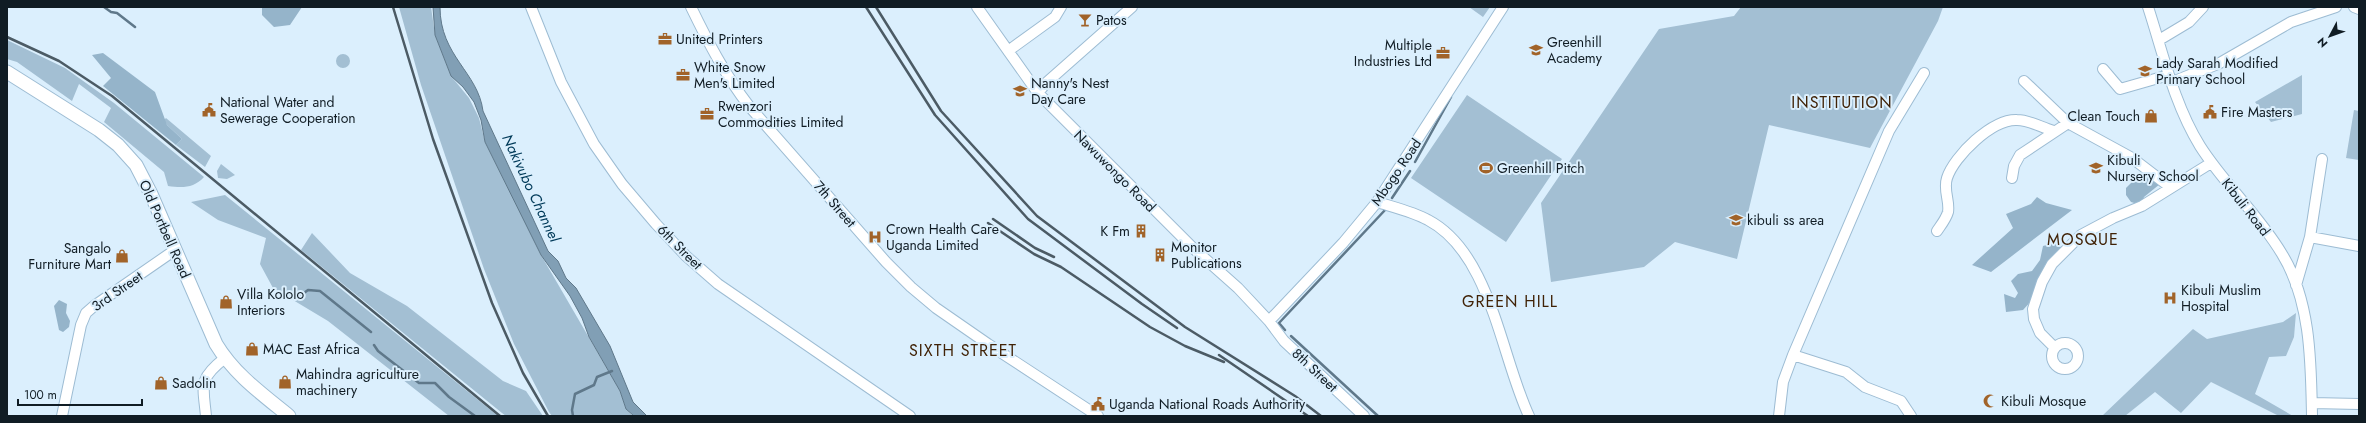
<svg xmlns="http://www.w3.org/2000/svg" width="2366" height="423" viewBox="0 0 2366 423" font-family="Jost,sans-serif">
  <rect width="100%" height="100%" fill="#dbeffd"/>
  <path fill="#a3bfd3" d="M 399,7 L 431,7 L 435,35 L 451,76 L 469,98 L 479,118 L 485,142 L 541,255 L 620,391 L 626,409 L 633,416 L 552,416 L 549,412 L 514,344 L 484,269 L 421,85 Z
    M 1469,7 L 1490,7 L 1483,17 Z
    M 1741,7 L 1943,7 L 1938,21 L 1870,148 L 1769,125 L 1737,259 L 1675,242 L 1644,267 L 1551,282 L 1541,203 L 1659,29 L 1734,16 Z
    M 7,40 L 65,68 L 114,103 L 204,177 C 194,188 183,188 168,186 L 164,172 L 104,122 L 111,108 L 79,84 L 72,101 L 17,62 L 7,59 Z
    M336 61a7 7 0 1 1 14 0a7 7 0 1 1-14 0Z
    M 2302,75 L 2302,114 L 2271,122 L 2255,102 Z
    M 1467,95 L 1562,159 L 1506,242 L 1411,178 Z
    M 2354,110 L 2359,111 L 2359,160 L 2346,158 Z
    M 166,118 L 211,156 L 205,167 L 176,145 L 182,139 L 167,125 L 164,120 Z
    M 221,164 L 235,175 L 227,179 L 218,178 L 217,171 Z
    M 225,195 L 498,416 L 449,416 L 328,321 L 273,288 L 260,264 L 266,238 L 218,220 L 191,202 Z
    M 312,233 L 350,273 L 407,306 L 503,381 L 526,391 L 543,416 L 506,416 L 502,413 L 301,250 Z
    M 2296,313 L 2294,337 L 2286,356 L 2269,357 L 2255,394 L 2293,416 L 2279,416 L 2211,382 L 2181,413 L 2155,392 L 2125,416 L 2102,416 L 2193,329 L 2207,339 L 2283,322 Z"/>
  <path fill="#95b4ca" d="M 262,7 L 302,7 L 290,25 L 274,27 L 262,15 Z
    M 103,53 L 155,92 L 167,125 L 182,139 L 176,145 L 103,86 L 111,78 L 92,55 Z
    M 2150,176 L 2160,184 L 2144,197 L 2141,205 L 2131,202 L 2126,195 L 2126,188 L 2134,180 Z
    M 2037,197 L 2046,203 L 2072,210 L 1991,272 L 1972,265 L 2013,228 L 2006,214 L 2031,204 Z
    M 2058,242 L 2063,251 L 2045,265 L 2032,300 L 2023,310 L 2006,312 L 2004,294 L 2015,298 L 2018,293 L 2011,281 L 2018,274 L 2032,271 L 2040,260 L 2043,246 Z
    M 59,300 L 67,304 L 66,313 L 70,321 L 69,327 L 63,332 L 59,330 L 54,306 Z"/>
  <path fill="#819fb5" stroke="#5f788a" d="M 433,7 L 440,7 C 440,56 478,72 483,111 L 548,251 L 558,261 L 566,278 L 576,288 L 610,346 L 633,402 L 647,416 L 634,416 L 626,409 L 620,391 L 589,337 L 582,318 L 570,296 L 541,255 L 485,142 L 481,120 L 474,102 L 463,87 L 451,76 L 435,35 Z"/>
  <g fill="none" stroke-linecap="round" stroke-linejoin="round">
    <path stroke="#5f788a" stroke-width="2.5" d="M 104,7 L 111,12 L 117,13 L 135,27
      M 1415,162 L 1451,97
      M 1392,198 L 1410,171
      M 300,296 L 308,290 L 320,291 L 371,332
      M 1285,330 L 1279,323 L 1386,209
      M 1291,336 L 1378,416
      M 374,345 L 378,351 L 419,383 L 435,383 L 449,397 L 475,416
      M 573,416 L 572,410 L 575,394 L 594,385 L 597,377 L 612,371"/>
    <g stroke="#9dbcd3" stroke-width="12">
      <path id="minor" d="M 531,7 L 561,82 L 594,144 L 622,184 L 656,224 L 686,256 L 718,284 L 910,416
        M 691,7 C 708,42 725,75 749,106 L 886,262 L 911,287 L 936,308 L 988,344 L 1098,416
        M 977,7 L 1038,93 L 1193,248 L 1238,288 L 1269,321 L 1284,341 L 1364,416
        M 2148,7 C 2163,53 2174,104 2200,146 C 2224,184 2259,215 2282,254 C 2311,301 2311,363 2312,416
        M 2354,7 L 2359,9
        M 2159,40 L 2189,22 L 2203,7
        M 1008,51 L 1055,17 L 1061,7
        M 2103,69 L 2120,89 L 2169,75
        M 2024,81 L 2068,123 L 2132,158 L 2170,187
        M 2172,82 L 2218,64 L 2291,22 L 2336,7
        M 1038,93 L 1046,83 L 1132,7
        M 2012,178 L 2014,166 L 2020,155 L 2068,123
        M 1377,202 C 1393,207 1414,212 1428,220 C 1491,253 1501,357 1529,416
        M 1937,231 C 1941,225 1946,219 1948,212 C 1950,201 1943,190 1947,178 C 1954,156 1992,119 2017,120 C 2030,120 2042,128 2054,131
        M 2310,237 L 2359,246
        M 2296,285 L 2310,237 L 2322,159
        M 1269,321 L 1343,243 L 1377,202 L 1503,7
        M2052 356a13 13 0 1 1 26 0a13 13 0 1 1-26 0Z
        M 2054,347 L 2040,333 L 2034,319 L 2033,309 L 2042,282 L 2052,264 L 2081,235 L 2113,218 L 2142,206 L 2211,163
        M 1793,355 L 1846,372 L 1865,387 L 1901,401 L 1911,416
        M 2312,403 L 2359,404
        M 62,416 L 81,325 L 86,313 L 94,306 L 175,250
        M 206,416 C 203,385 198,379 225,358
        M 1779,416 L 1783,382 L 1793,355 L 1889,131 L 1924,73"/>
    </g>
    <g stroke="#9dbcd3" stroke-width="15">
      <path id="major" d="M 7,72 L 99,130 L 118,145 L 136,165 L 151,194 L 216,344 C 234,374 262,394 289,416"/>
    </g>
    <use href="#minor" stroke="#fff" stroke-width="10"/>
    <use href="#major" stroke="#fff" stroke-width="13"/>
    <path stroke="#4c5b65" stroke-width="2.5" d="M 393,7 L 433,139 L 492,303 L 523,373 L 548,416
      M 866,7 L 935,115 L 1028,219 L 1142,304 L 1177,328
      M 876,7 L 941,111 L 1037,216 L 1185,327 L 1295,396 L 1321,416
      M 7,37 L 59,61 L 112,96 L 500,416
      M 993,219 L 1035,248 L 1054,257
      M 988,223 L 1034,254 L 1061,267 L 1150,327 L 1185,346 L 1224,362
      M 1219,355 L 1308,416"/>
  </g>
  <defs>
    <g id="bar-bare" transform="scale(1.08)"><path d="M-6-5H6L.8 .8V4.5H3.5V6h-7V4.5H-.8V.8Z" fill="#a16329" stroke="#dbeffd" stroke-width="2.5" paint-order="stroke"/></g>
    <g id="office-bare" transform="scale(1.08)"><path d="M-6-3h4V-5.5h4V-3h4V5H-6ZM-1-4.5V-3h2v-1.5ZM-6 0V1H6V0Z" fill="#a16329" stroke="#dbeffd" stroke-width="2.5" paint-order="stroke"/></g>
    <g id="school-bare" transform="scale(1.08)"><path d="M0-5L7-2L0 1L-7-2ZM-4 1L0 2.5L4 1V4Q0 6-4 4Z" fill="#a16329" stroke="#dbeffd" stroke-width="2.5" paint-order="stroke"/></g>
    <g id="civic-bare" transform="scale(1.08)"><path d="M-.6-6.5H3V-4.5H.6V-3L4-1V1h2V6H-6V1h2V-1L-.6-3ZM-1.2 2.5V6h2.4V2.5Z" fill="#a16329" stroke="#dbeffd" stroke-width="2.5" paint-order="stroke"/></g>
    <g id="shop-bare" transform="scale(1.08)"><path d="M-5-2.5h2.3a2.7 3.5 0 0 1 5.4 0H5L5.5 6h-11ZM-1.5-2.5h3a1.5 2.3 0 0 0-3 0Z" fill="#a16329" stroke="#dbeffd" stroke-width="2.5" paint-order="stroke"/></g>
    <g id="stadium-bare" transform="scale(1.08)"><path d="M0-5a6.5 5 0 1 0 0 10a6.5 5 0 1 0 0-10ZM-3.5-1.8h7v3.6h-7Z" fill="#a16329" stroke="#dbeffd" stroke-width="2.5" paint-order="stroke"/></g>
    <g id="building-bare" transform="scale(1.08)"><path d="M-4-6H4V6H1V3H-1V6H-4ZM-2.5-4.3h1.7v1.8h-1.7ZM.8-4.3h1.7v1.8H.8ZM-2.5-1h1.7V.8h-1.7ZM.8-1h1.7V.8H.8Z" fill="#a16329" stroke="#dbeffd" stroke-width="2.5" paint-order="stroke"/></g>
    <g id="hospital-bare" transform="scale(1.08)"><path d="M-5-5h3v3.5h4V-5h3V5h-3V1.5h-4V5h-3Z" fill="#a16329" stroke="#dbeffd" stroke-width="2.5" paint-order="stroke"/></g>
    <g id="mosque-bare" transform="scale(1.08)"><path d="M3.5-4.9A6 6 0 1 0 3.5 4.9A5 5 0 1 1 3.5-4.9Z" fill="#a16329" stroke="#dbeffd" stroke-width="2.5" paint-order="stroke"/></g>
  </defs>
  <g fill-rule="evenodd">
    <use href="#bar-bare" x="1085" y="20"/>
    <use href="#office-bare" x="665" y="39"/>
    <use href="#school-bare" x="1536" y="50"/>
    <use href="#office-bare" x="1443" y="53"/>
    <use href="#school-bare" x="2145" y="71"/>
    <use href="#office-bare" x="683" y="75"/>
    <use href="#school-bare" x="1020" y="91"/>
    <use href="#civic-bare" x="209" y="110"/>
    <use href="#civic-bare" x="2210" y="112"/>
    <use href="#office-bare" x="707" y="114"/>
    <use href="#shop-bare" x="2151" y="116"/>
    <use href="#stadium-bare" x="1486" y="168"/>
    <use href="#school-bare" x="2096" y="168"/>
    <use href="#school-bare" x="1736" y="220"/>
    <use href="#building-bare" x="1141" y="231"/>
    <use href="#hospital-bare" x="875" y="237"/>
    <use href="#building-bare" x="1160" y="255"/>
    <use href="#shop-bare" x="122" y="256"/>
    <use href="#hospital-bare" x="2170" y="298"/>
    <use href="#shop-bare" x="226" y="302"/>
    <use href="#shop-bare" x="252" y="349"/>
    <use href="#shop-bare" x="285" y="382"/>
    <use href="#shop-bare" x="161" y="383"/>
    <use href="#mosque-bare" x="1990" y="401"/>
    <use href="#civic-bare" x="1098" y="404"/>
  </g>
  <g text-anchor="middle" dominant-baseline="central" stroke-width="4" stroke-linejoin="round" paint-order="stroke">
    <g font-size="14" fill="#101c24" stroke="#dbeffd" text-anchor="start">
      <text x="1096" y="20">Patos</text>
      <text x="676" y="39">United Printers</text>
      <text x="1547" y="42">Greenhill<tspan x="1547" dy="16">Academy</tspan></text>
      <text x="1432" y="45" text-anchor="end">Multiple<tspan x="1432" dy="16">Industries Ltd</tspan></text>
      <text x="2156" y="63">Lady Sarah Modified<tspan x="2156" dy="16">Primary School</tspan></text>
      <text x="694" y="67">White Snow<tspan x="694" dy="16">Men's Limited</tspan></text>
      <text x="1031" y="83">Nanny's Nest<tspan x="1031" dy="16">Day Care</tspan></text>
      <text x="220" y="102">National Water and<tspan x="220" dy="16">Sewerage Cooperation</tspan></text>
      <text x="718" y="106">Rwenzori<tspan x="718" dy="16">Commodities Limited</tspan></text>
      <text x="2221" y="112">Fire Masters</text>
      <text x="2140" y="116" text-anchor="end">Clean Touch</text>
      <text x="2107" y="160">Kibuli<tspan x="2107" dy="16">Nursery School</tspan></text>
      <text x="1497" y="168">Greenhill Pitch</text>
      <text x="1747" y="220">kibuli ss area</text>
      <text x="886" y="229">Crown Health Care<tspan x="886" dy="16">Uganda Limited</tspan></text>
      <text x="1130" y="231" text-anchor="end">K Fm</text>
      <text x="1171" y="247">Monitor<tspan x="1171" dy="16">Publications</tspan></text>
      <text x="111" y="248" text-anchor="end">Sangalo<tspan x="111" dy="16">Furniture Mart</tspan></text>
      <text x="2181" y="290">Kibuli Muslim<tspan x="2181" dy="16">Hospital</tspan></text>
      <text x="237" y="294">Villa Kololo<tspan x="237" dy="16">Interiors</tspan></text>
      <text x="263" y="349">MAC East Africa</text>
      <text x="296" y="374">Mahindra agriculture<tspan x="296" dy="16">machinery</tspan></text>
      <text x="172" y="383">Sadolin</text>
      <text x="2001" y="401">Kibuli Mosque</text>
      <text x="1109" y="404">Uganda National Roads Authority</text>
    </g>
    <g font-size="14" fill="#101c24" stroke="#dbeffd">
      <text transform="translate(1115 171) rotate(45)">Nawuwongo Road</text>
      <text transform="translate(1396 172) rotate(-56)">Mbogo Road</text>
      <text transform="translate(835 204) rotate(49)">7th Street</text>
      <text transform="translate(2246 207) rotate(52)">Kibuli Road</text>
      <text transform="translate(165 229) rotate(66)">Old Portbell Road</text>
      <text transform="translate(680 247) rotate(45)">6th Street</text>
      <text transform="translate(117 291) rotate(-35)">3rd Street</text>
      <text transform="translate(1315 370) rotate(43)">8th Street</text>
    </g>
    <g font-size="15" font-style="italic" fill="#003a59" stroke="#dbeffd">
      <text transform="translate(531 188) rotate(65)">Nakivubo Channel</text>
    </g>
    <g font-size="16" letter-spacing="1" fill="#402206" stroke="#dbeffd">
      <text x="1842" y="102">INSTITUTION</text>
      <text x="2083" y="239">MOSQUE</text>
      <text x="1510" y="301">GREEN HILL</text>
      <text x="963" y="350">SIXTH STREET</text>
    </g>
  </g>
  <rect width="2366" height="423" fill="none" stroke="#101c24" stroke-width="16"/>
  <g transform="translate(2330 36) rotate(229)" stroke="#dbeffd" stroke-width="3" paint-order="stroke">
  <path d="M0-3L7 15L0 10L-7 15Z" fill="#101c24"/>
  <text y="-6" font-size="11" font-weight="bold" text-anchor="middle" fill="#101c24">N</text>
  </g>
  <path d="M18 399v6h124v-6" fill="none" stroke="#101c24" stroke-width="2"/>
  <text x="24" y="399" font-size="12" fill="#101c24" stroke="#dbeffd" stroke-width="3" paint-order="stroke">100 m</text>
</svg>
